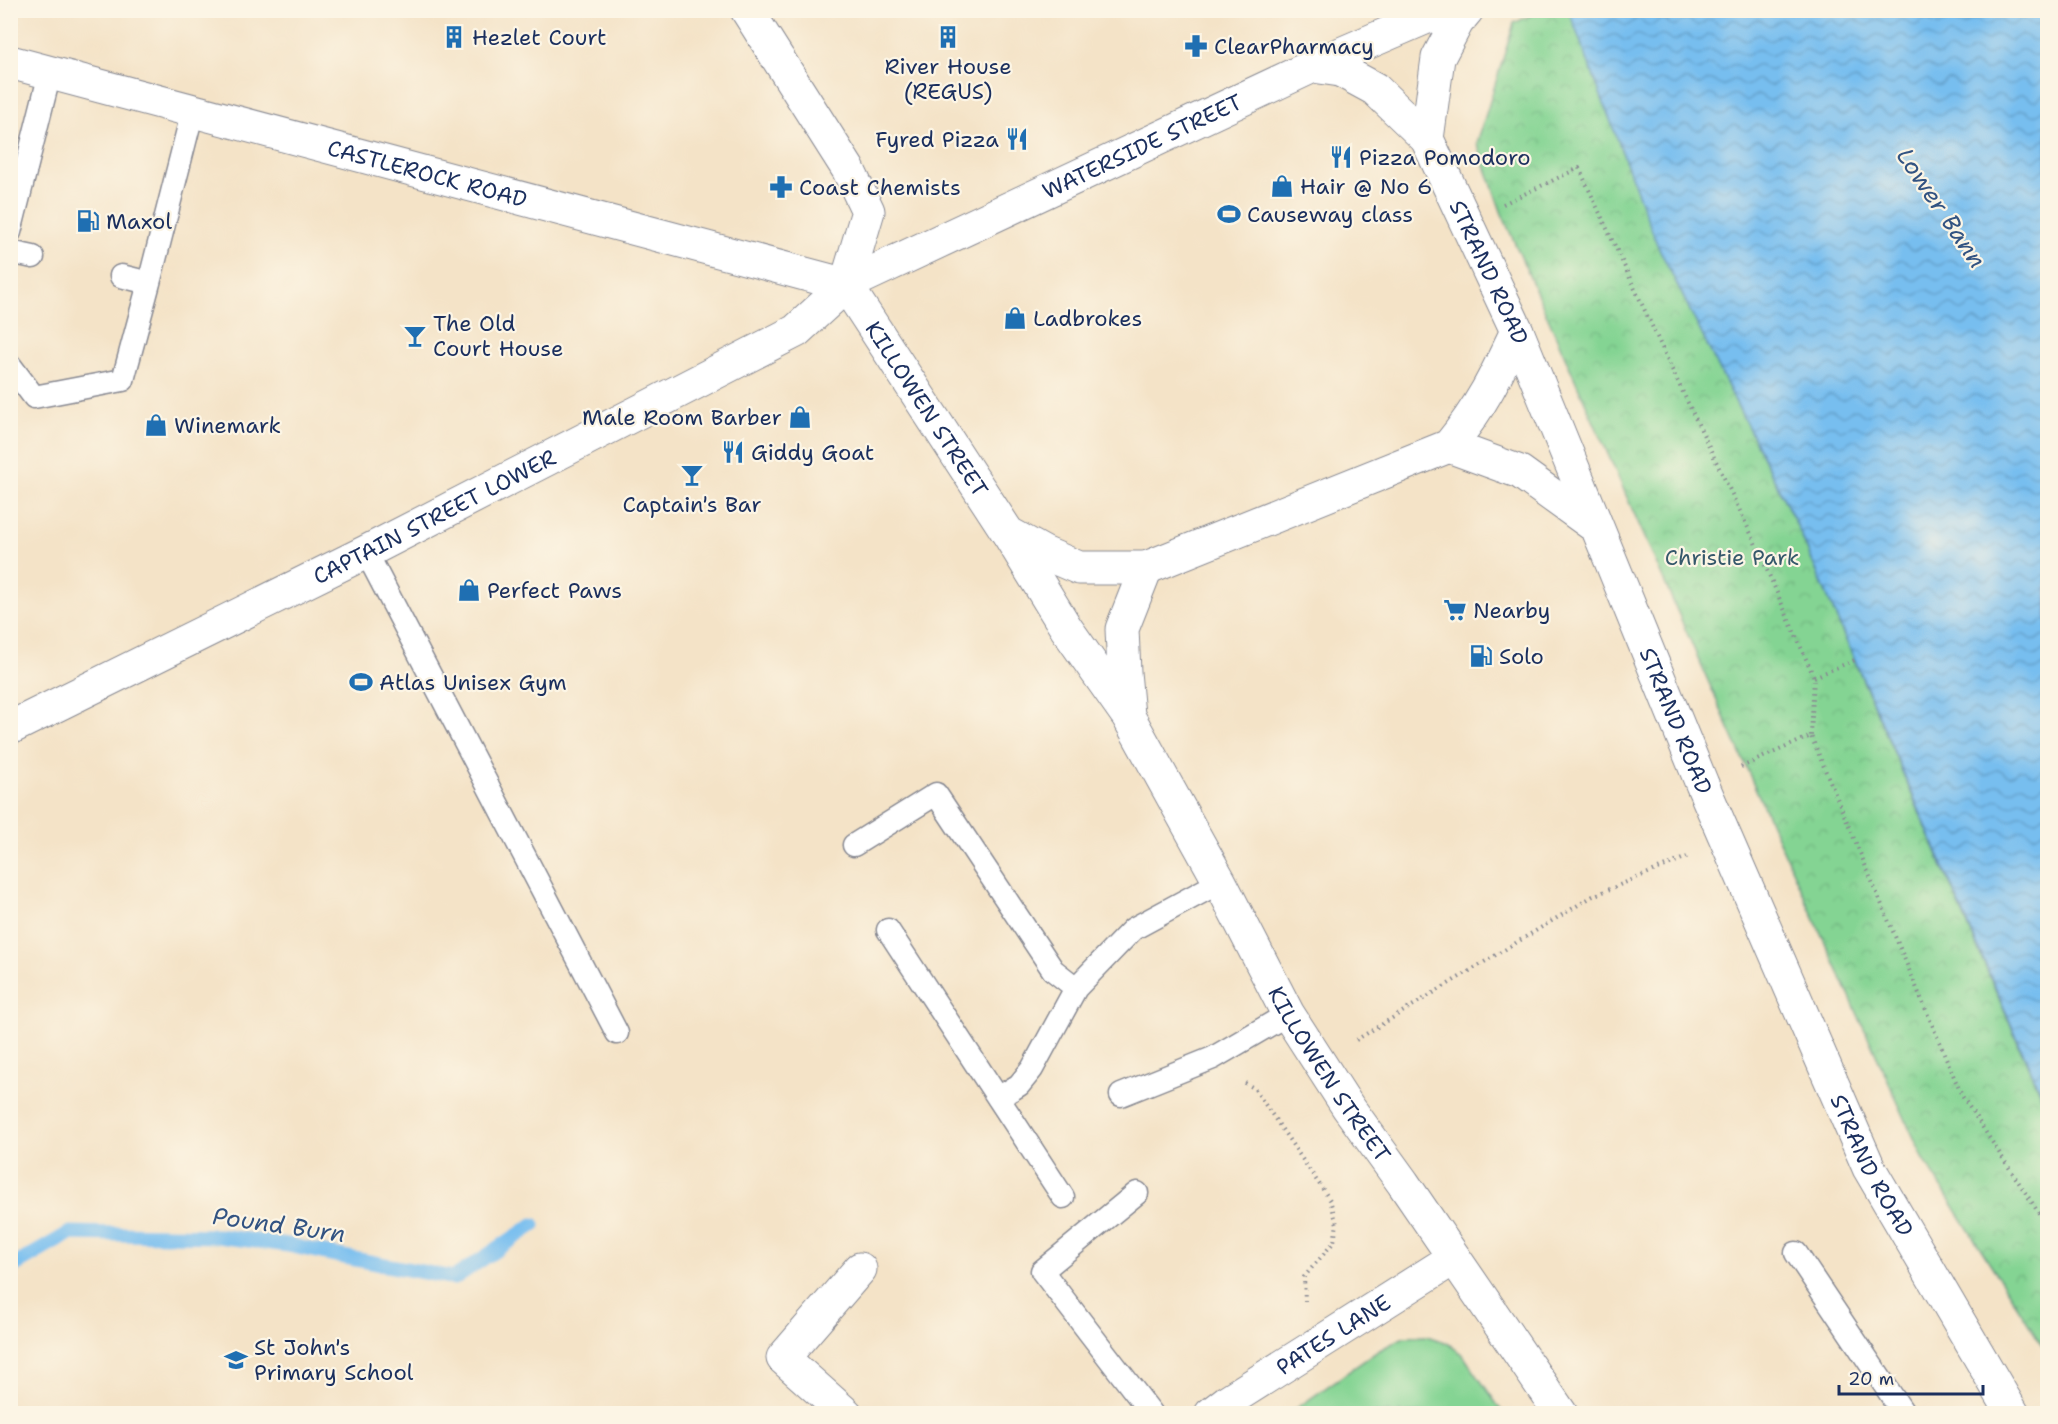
<svg xmlns="http://www.w3.org/2000/svg" width="2058" height="1424" viewBox="0 0 2058 1424" font-family="'Shantell Sans',sans-serif">
  <defs>
    <pattern id="park-crowns" width="20" height="18" patternUnits="userSpaceOnUse" patternTransform="scale(1.5)"><rect width="20" height="18" fill="#84d493"/><path d="M2 6a3 3 0 1 1 6 0M12 15a3 3 0 1 1 6 0" fill="none" stroke="#71b681"/></pattern>
    <pattern id="water-waves" width="16" height="10" patternUnits="userSpaceOnUse" patternTransform="scale(1.5)"><rect width="16" height="10" fill="#77beef"/><path d="M0 5q4-4 8 0t8 0" fill="none" stroke="#619bc5"/></pattern>
  </defs>
  <rect width="100%" height="100%" fill="#fcf5e5"/>
  <filter id="ink" filterUnits="userSpaceOnUse"><feTurbulence type="fractalNoise" baseFrequency=".0167" numOctaves="2"/><feDisplacementMap in="SourceGraphic" scale="12" xChannelSelector="R" yChannelSelector="G"/><feConvolveMatrix kernelMatrix="1 2 1 2 8 2 1 2 1" color-interpolation-filters="sRGB"/></filter>
  <filter id="wash" filterUnits="userSpaceOnUse"><feTurbulence type="fractalNoise" baseFrequency=".008" numOctaves="4" result="noise"/><feDisplacementMap in="SourceGraphic" scale="24" xChannelSelector="R" yChannelSelector="G"/><feGaussianBlur stdDeviation="1.35" result="paint"/><feColorMatrix in="noise" values="0 0 0 0 0 0 0 0 0 0 0 0 0 0 0 0 0 1.4 0 .05"/><feComposite in="paint" operator="in"/></filter>
  <g filter="url(#wash)">
    <rect width="100%" height="100%" fill="#f4e3c7"/>
    <path fill="#84d493" stroke="#508278" stroke-width="1.5" d="M 1427,1336 L 1447,1343 L 1463,1355 L 1503,1413 L 1290,1413 L 1378,1351 L 1404,1337 Z"/>
    <path fill="url(#park-crowns)" stroke="#508278" stroke-width="1.5" d="M 1540,11 L 1569,11 L 1658,246 L 1797,526 L 2047,1111 L 2047,1353 L 1923,1158 L 1773,828 L 1502,214 L 1477,143 L 1514,23 Z"/>
    <path fill="url(#water-waves)" stroke="#4976a6" stroke-width="1.5" d="M 1569,11 L 2047,11 L 2047,1108 L 1797,525 L 1657,244 Z"/>
    <g fill="none" stroke-linecap="round" stroke-linejoin="round">
      <path stroke="#77beef" stroke-width="15" d="M 10,1268 L 70,1233 L 218,1236 L 288,1245 L 344,1257 L 454,1278 L 533,1225"/>
    </g>
  </g>
  <g filter="url(#ink)">
    <g fill="none" stroke-linecap="round" stroke-linejoin="round">
      <g stroke="#888992" stroke-width="25">
        <path id="service" d="M 10,232 L 50,73
          M 10,252 L 33,257
          M 121,276 L 149,283 L 193,110
          M 10,365 L 34,397 L 123,380 L 149,283
          M 366,552 L 617,1033
          M 854,845 L 936,794 L 1053,970 L 1076,988 L 1133,929 L 1220,882
          M 888,930 L 1063,1197
          M 1121,1095 L 1213,1058 L 1288,1014
          M 998,1098 L 1019,1085 L 1032,1069 L 1076,988
          M 1137,1193 L 1042,1271 L 1152,1414
          M 1796,1253 L 1904,1414"/>
      </g>
      <g stroke="#888992" stroke-width="35">
        <g id="minor">
          <path d="M 747,10 L 848,169 L 868,211 L 846,285"/>
          <path id="s1" d="M 1008,533 L 1066,628 L 1128,716 L 1220,882 L 1288,1014 L 1348,1107 L 1403,1183 L 1561,1414"/>
          <path d="M 1128,715 L 1124,672 L 1122,629 L 1146,568"/>
          <path d="M 846,1414 L 783,1358 L 860,1269"/>
          <path id="s2" d="M 1211,1414 L 1228,1401 L 1454,1258"/>
        </g>
      </g>
      <g stroke="#888992" stroke-width="35">
        <g id="secondary">
          <path id="s3" d="M 10,728 L 366,552 L 796,331 L 846,285"/>
        </g>
      </g>
      <g stroke="#888992" stroke-width="35">
        <g id="primary">
          <path id="s4" d="M 1467,10 L 1457,22 L 1438,58 L 1427,139 L 1517,331 L 1702,784 L 1869,1168 L 2013,1414"/>
          <path id="s5" d="M 10,62 L 846,285"/>
          <path d="M 1313,66 L 1340,70 L 1375,89 L 1427,139"/>
          <path id="s6" d="M 846,285 L 1008,533 L 1044,553 L 1079,568 L 1146,568 L 1449,446 C 1481,407 1496,376 1517,331"/>
          <path id="s7" d="M 846,285 L 1313,66 L 1443,10"/>
          <path d="M 1449,446 L 1520,472 L 1596,527"/>
        </g>
      </g>
      <path stroke="#888992" stroke-width="4" stroke-dasharray="1.5 4.5" stroke-linecap="butt" d="M 1503,204 L 1579,168 L 1676,378 L 1752,536 L 1814,677 L 1811,736
        M 1814,677 L 1855,660
        M 1741,767 L 1811,736 L 1962,1096 L 2048,1227
        M 1356,1040 L 1593,896 L 1687,857
        M 1245,1083 L 1254,1088 L 1330,1200 L 1337,1224 L 1334,1242 L 1304,1277 L 1305,1301"/>
      <use href="#service" stroke="#fff" stroke-width="22"/>
      <use href="#minor" stroke="#fff" stroke-width="33"/>
      <use href="#secondary" stroke="#fff" stroke-width="33"/>
      <use href="#primary" stroke="#fff" stroke-width="33"/>
    </g>
  </g>
  <defs>
    <g id="building-bare" transform="scale(1.8)"><path d="M-4-6H4V6H1V3H-1V6H-4ZM-2.5-4.3h1.7v1.8h-1.7ZM.8-4.3h1.7v1.8H.8ZM-2.5-1h1.7V.8h-1.7ZM.8-1h1.7V.8H.8Z" fill="#1f6fb2" stroke="#fcf5e5" stroke-width="2.5" paint-order="stroke"/></g>
    <g id="pharmacy-bare" transform="scale(1.8)"><path d="M-2-6h4v4h4v4h-4v4h-4v-4h-4v-4h4Z" fill="#1f6fb2" stroke="#fcf5e5" stroke-width="2.5" paint-order="stroke"/></g>
    <g id="restaurant-bare" transform="scale(1.8)"><path d="M-5-6h1v4h1v-4h1v4h1v-4h1v5L-1.5 .5V6h-2V.5L-5-1ZM5-6V6H3V1.5H1.5Q1.5-4 5-6Z" fill="#1f6fb2" stroke="#fcf5e5" stroke-width="2.5" paint-order="stroke"/></g>
    <g id="shop-bare" transform="scale(1.8)"><path d="M-5-2.5h2.3a2.7 3.5 0 0 1 5.4 0H5L5.5 6h-11ZM-1.5-2.5h3a1.5 2.3 0 0 0-3 0Z" fill="#1f6fb2" stroke="#fcf5e5" stroke-width="2.5" paint-order="stroke"/></g>
    <g id="stadium-bare" transform="scale(1.8)"><path d="M0-5a6.5 5 0 1 0 0 10a6.5 5 0 1 0 0-10ZM-3.5-1.8h7v3.6h-7Z" fill="#1f6fb2" stroke="#fcf5e5" stroke-width="2.5" paint-order="stroke"/></g>
    <g id="fuel-bare" transform="scale(1.8)"><path d="M-5.5-6h7V0h2V4h1.3V-2.5L3-4.5l.8-.8L6-3V5H2.5V1h-1V6h-7ZM-4.2-4.7v3.2H.2V-4.7Z" fill="#1f6fb2" stroke="#fcf5e5" stroke-width="2.5" paint-order="stroke"/></g>
    <g id="bar-bare" transform="scale(1.8)"><path d="M-6-5H6L.8 .8V4.5H3.5V6h-7V4.5H-.8V.8Z" fill="#1f6fb2" stroke="#fcf5e5" stroke-width="2.5" paint-order="stroke"/></g>
    <g id="supermarket-bare" transform="scale(1.8)"><path d="M-6-5.5h2.5l.6 2H6L4.5 2H-2.5L-4.4-4H-6ZM-1.5 3.2a1.3 1.3 0 1 0 .1 0ZM3 3.2a1.3 1.3 0 1 0 .1 0Z" fill="#1f6fb2" stroke="#fcf5e5" stroke-width="2.5" paint-order="stroke"/></g>
    <g id="school-bare" transform="scale(1.8)"><path d="M0-5L7-2L0 1L-7-2ZM-4 1L0 2.5L4 1V4Q0 6-4 4Z" fill="#1f6fb2" stroke="#fcf5e5" stroke-width="2.5" paint-order="stroke"/></g>
  </defs>
  <g fill-rule="evenodd">
    <use href="#building-bare" x="454" y="37"/>
    <use href="#building-bare" x="948" y="37"/>
    <use href="#pharmacy-bare" x="1196" y="46"/>
    <use href="#restaurant-bare" x="1017" y="139"/>
    <use href="#restaurant-bare" x="1341" y="157"/>
    <use href="#shop-bare" x="1282" y="186"/>
    <use href="#pharmacy-bare" x="781" y="187"/>
    <use href="#stadium-bare" x="1229" y="214"/>
    <use href="#fuel-bare" x="88" y="221"/>
    <use href="#shop-bare" x="1015" y="318"/>
    <use href="#bar-bare" x="415" y="336"/>
    <use href="#shop-bare" x="800" y="417"/>
    <use href="#shop-bare" x="156" y="425"/>
    <use href="#restaurant-bare" x="733" y="452"/>
    <use href="#bar-bare" x="692" y="475"/>
    <use href="#shop-bare" x="469" y="590"/>
    <use href="#supermarket-bare" x="1455" y="610"/>
    <use href="#fuel-bare" x="1481" y="656"/>
    <use href="#stadium-bare" x="361" y="682"/>
    <use href="#school-bare" x="236" y="1360"/>
  </g>
  <g text-anchor="middle" dominant-baseline="central" stroke-width="4.5" stroke-linejoin="round" paint-order="stroke">
    <g font-size="22" fill="#1b2f5e" stroke="#fcf5e5" text-anchor="start">
      <text x="472" y="37">Hezlet Court</text>
      <text x="1214" y="46">ClearPharmacy</text>
      <text x="948" y="66" text-anchor="middle">River House<tspan x="948" dy="25">(REGUS)</tspan></text>
      <text x="999" y="139" text-anchor="end">Fyred Pizza</text>
      <text x="1359" y="157">Pizza Pomodoro</text>
      <text x="1300" y="186">Hair @ No 6</text>
      <text x="799" y="187">Coast Chemists</text>
      <text x="1247" y="214">Causeway class</text>
      <text x="106" y="221">Maxol</text>
      <text x="1033" y="318">Ladbrokes</text>
      <text x="433" y="323">The Old<tspan x="433" dy="25">Court House</tspan></text>
      <text x="782" y="417" text-anchor="end">Male Room Barber</text>
      <text x="174" y="425">Winemark</text>
      <text x="751" y="452">Giddy Goat</text>
      <text x="692" y="504" text-anchor="middle">Captain's Bar</text>
      <text x="487" y="590">Perfect Paws</text>
      <text x="1473" y="610">Nearby</text>
      <text x="1499" y="656">Solo</text>
      <text x="379" y="682">Atlas Unisex Gym</text>
      <text x="254" y="1347">St John's<tspan x="254" dy="25">Primary School</tspan></text>
    </g>
    <g font-size="22" fill="#1b2f5e" stroke="#fcf5e5">
      <text stroke="none"><textPath href="#s7" startOffset="327">WATERSIDE STREET</textPath></text>
      <text stroke="none"><textPath href="#s5" startOffset="432">CASTLEROCK ROAD</textPath></text>
      <text stroke="none"><textPath href="#s4" startOffset="285">STRAND ROAD</textPath></text>
      <text stroke="none"><textPath href="#s6" startOffset="148">KILLOWEN STREET</textPath></text>
      <text stroke="none"><textPath href="#s3" startOffset="474">CAPTAIN STREET LOWER</textPath></text>
      <text stroke="none"><textPath href="#s4" startOffset="771">STRAND ROAD</textPath></text>
      <text stroke="none"><textPath href="#s1" startOffset="630">KILLOWEN STREET</textPath></text>
      <text stroke="none"><textPath href="#s4" startOffset="1257">STRAND ROAD</textPath></text>
      <text stroke="none"><textPath href="#s2" startOffset="146">PATES LANE</textPath></text>
    </g>
    <g font-size="22" fill="#35586b" stroke="#fcf5e5">
      <text x="1732" y="557">Christie Park</text>
    </g>
    <g font-size="24" font-style="italic" fill="#325382" stroke="#fcf5e5">
      <text transform="translate(1941 208) rotate(56)">Lower Bann</text>
      <text transform="translate(279 1225) rotate(8)">Pound Burn</text>
    </g>
  </g>
  <rect width="2058" height="1424" fill="none" stroke="#fcf5e5" stroke-width="36"/>
  <path d="M1839 1385v9h144v-9" fill="none" stroke="#1b2f5e" stroke-width="3"/>
  <text x="1848" y="1385" font-size="18" fill="#1b2f5e" stroke="#fcf5e5" stroke-width="4.5" paint-order="stroke">20 m</text>
</svg>
